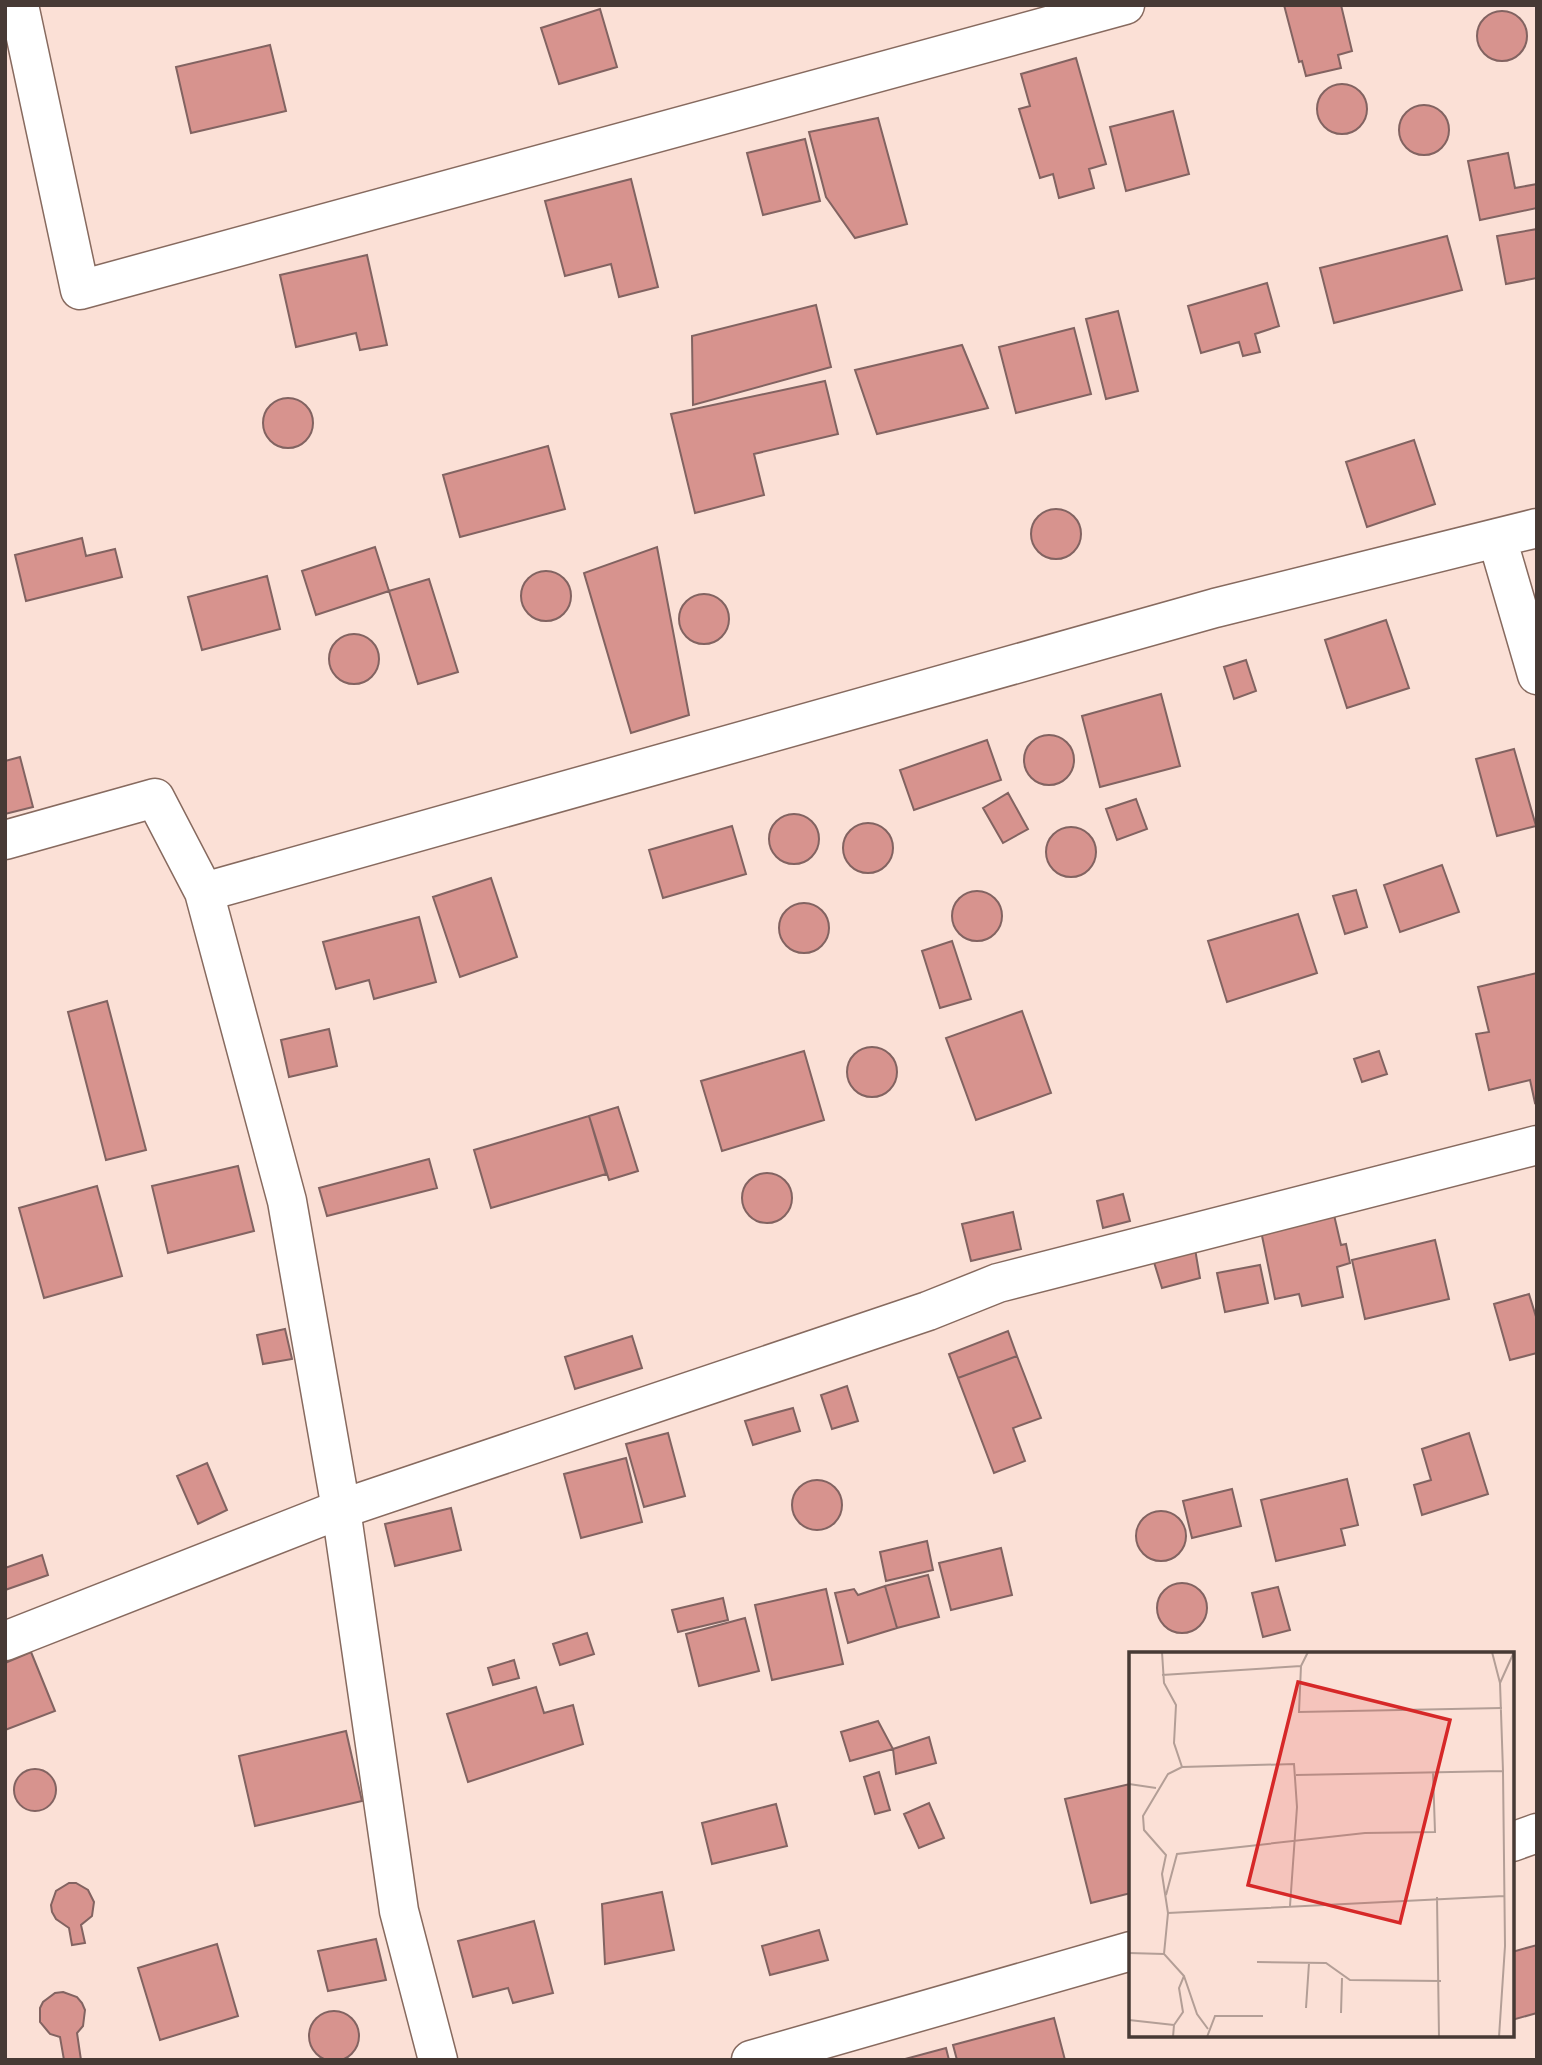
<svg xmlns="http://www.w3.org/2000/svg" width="1542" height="2065" viewBox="0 0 1542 2065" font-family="Mulish,sans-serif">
  <rect width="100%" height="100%" fill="#fbe0d6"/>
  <path fill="#d7938e" stroke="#826361" stroke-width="2" d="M 1284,5 L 1341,5 L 1352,51 L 1338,55 L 1341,68 L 1306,76 L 1302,61 L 1299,62 Z
    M 600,9 L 617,67 L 559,84 L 541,28 Z
    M1477 36a25 25 0 1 1 50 0a25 25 0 1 1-50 0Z
    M 270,45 L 286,111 L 191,133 L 176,67 Z
    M 1076,58 L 1106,164 L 1089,169 L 1094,188 L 1059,198 L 1053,174 L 1040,178 L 1019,109 L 1030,106 L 1021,74 Z
    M1317 109a25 25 0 1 1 50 0a25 25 0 1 1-50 0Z
    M1399 130a25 25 0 1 1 50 0a25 25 0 1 1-50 0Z
    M 1173,111 L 1189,174 L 1126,191 L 1110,127 Z
    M 878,118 L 907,224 L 855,238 L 826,197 L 809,132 Z
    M 805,139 L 820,201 L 763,215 L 747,153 Z
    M 1508,153 L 1515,188 L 1537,184 L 1537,208 L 1480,220 L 1468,161 Z
    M 631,179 L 658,287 L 619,297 L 611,264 L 565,276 L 545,201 Z
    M 1537,229 L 1537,278 L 1506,284 L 1497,236 Z
    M 1447,236 L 1462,290 L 1334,323 L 1320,268 Z
    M 367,255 L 387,345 L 360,350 L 356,333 L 296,347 L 280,275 Z
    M 1267,283 L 1279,326 L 1255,334 L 1260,352 L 1243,356 L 1239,342 L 1201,353 L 1188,306 Z
    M 816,305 L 831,367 L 693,405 L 692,336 Z
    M 1118,311 L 1138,391 L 1106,399 L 1086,319 Z
    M 1074,328 L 1091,394 L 1016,413 L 999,347 Z
    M 962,345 L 988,408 L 877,434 L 855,370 Z
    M 825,381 L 838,434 L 754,454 L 764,495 L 695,513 L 671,414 Z
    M263 423a25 25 0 1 1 50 0a25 25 0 1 1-50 0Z
    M 1414,440 L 1435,504 L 1367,527 L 1346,462 Z
    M 548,446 L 565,509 L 460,537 L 443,475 Z
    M1031 534a25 25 0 1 1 50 0a25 25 0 1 1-50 0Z
    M 82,538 L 86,556 L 115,549 L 122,577 L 26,601 L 15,555 Z
    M 375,547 L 389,591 L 316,615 L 302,571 Z
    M 657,547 L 689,715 L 631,733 L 584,573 Z
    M521 596a25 25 0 1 1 50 0a25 25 0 1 1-50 0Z
    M 267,576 L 280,629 L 202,650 L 188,597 Z
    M 429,579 L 458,672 L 418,684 L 389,591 Z
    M679 619a25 25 0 1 1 50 0a25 25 0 1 1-50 0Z
    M 1386,620 L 1409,688 L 1347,708 L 1325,640 Z
    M329 659a25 25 0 1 1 50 0a25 25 0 1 1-50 0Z
    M 1246,660 L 1256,691 L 1234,699 L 1224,667 Z
    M 1161,694 L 1180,766 L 1100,787 L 1082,716 Z
    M1024 760a25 25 0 1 1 50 0a25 25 0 1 1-50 0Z
    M 987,740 L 1001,780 L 914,810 L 900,770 Z
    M 1514,749 L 1536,826 L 1497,836 L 1476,759 Z
    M 20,757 L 33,807 L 5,814 L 5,761 Z
    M 1008,793 L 1028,829 L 1003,843 L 983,808 Z
    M 1136,799 L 1147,829 L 1117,840 L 1106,809 Z
    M769 839a25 25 0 1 1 50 0a25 25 0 1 1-50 0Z
    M843 848a25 25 0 1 1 50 0a25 25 0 1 1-50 0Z
    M 732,826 L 746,874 L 663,898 L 649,850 Z
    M1046 852a25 25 0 1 1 50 0a25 25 0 1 1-50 0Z
    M 1442,865 L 1459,912 L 1400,932 L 1384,885 Z
    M 491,878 L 517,957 L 460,977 L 433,897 Z
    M 1356,890 L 1367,927 L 1345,934 L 1333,896 Z
    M952 916a25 25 0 1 1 50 0a25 25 0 1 1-50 0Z
    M779 928a25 25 0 1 1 50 0a25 25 0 1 1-50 0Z
    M 1298,914 L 1317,973 L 1227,1002 L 1208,941 Z
    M 419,917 L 436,982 L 374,999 L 369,980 L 336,989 L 323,942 Z
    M 952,941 L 971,999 L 940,1008 L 922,951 Z
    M 1537,973 L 1537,1102 L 1535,1103 L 1530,1080 L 1489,1090 L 1476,1034 L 1489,1032 L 1478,987 Z
    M 107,1001 L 146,1150 L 106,1160 L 68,1012 Z
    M 1022,1011 L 1051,1093 L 976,1120 L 946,1038 Z
    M 329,1029 L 337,1066 L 289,1077 L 281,1040 Z
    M847 1072a25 25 0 1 1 50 0a25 25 0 1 1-50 0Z
    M 804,1051 L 824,1120 L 722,1151 L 701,1081 Z
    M 1379,1051 L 1387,1074 L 1362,1082 L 1354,1059 Z
    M 618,1107 L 638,1171 L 609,1180 L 589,1116 Z
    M 589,1116 L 606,1174 L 491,1208 L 474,1150 Z
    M 429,1159 L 437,1188 L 327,1216 L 319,1188 Z
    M 238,1166 L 254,1231 L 168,1253 L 152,1186 Z
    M742 1198a25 25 0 1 1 50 0a25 25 0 1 1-50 0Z
    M 97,1186 L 122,1276 L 44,1298 L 19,1208 Z
    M 1123,1194 L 1130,1221 L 1103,1228 L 1097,1201 Z
    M 1013,1212 L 1021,1249 L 971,1261 L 962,1224 Z
    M 1334,1215 L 1341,1245 L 1346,1244 L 1350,1263 L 1337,1267 L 1343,1297 L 1302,1306 L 1299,1294 L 1275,1299 L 1261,1231 Z
    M 1435,1240 L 1449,1299 L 1365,1319 L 1352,1260 Z
    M 1195,1249 L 1200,1278 L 1162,1288 L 1153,1259 Z
    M 1260,1265 L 1268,1303 L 1225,1312 L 1217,1273 Z
    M 1529,1294 L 1537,1320 L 1537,1353 L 1510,1360 L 1494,1304 Z
    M 285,1329 L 292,1359 L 263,1364 L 257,1335 Z
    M 1008,1331 L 1017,1356 L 958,1378 L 949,1354 Z
    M 632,1336 L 642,1368 L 575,1389 L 565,1357 Z
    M 1017,1356 L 1041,1418 L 1013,1428 L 1025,1461 L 994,1473 L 958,1378 Z
    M 847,1386 L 858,1421 L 832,1429 L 821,1395 Z
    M 793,1408 L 800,1431 L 753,1445 L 745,1421 Z
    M 668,1433 L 685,1496 L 644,1507 L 626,1444 Z
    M 1469,1433 L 1488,1494 L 1422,1515 L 1414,1485 L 1431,1480 L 1422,1449 Z
    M 626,1458 L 642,1522 L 581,1538 L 564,1474 Z
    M 207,1463 L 227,1510 L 198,1524 L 177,1476 Z
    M 1347,1479 L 1358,1525 L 1341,1529 L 1345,1545 L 1276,1561 L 1261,1500 Z
    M792 1505a25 25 0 1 1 50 0a25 25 0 1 1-50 0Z
    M 1232,1489 L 1241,1526 L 1192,1538 L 1183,1501 Z
    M 451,1508 L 461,1550 L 395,1566 L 385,1524 Z
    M1136 1536a25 25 0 1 1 50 0a25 25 0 1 1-50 0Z
    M 927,1541 L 933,1570 L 886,1581 L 880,1552 Z
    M 1001,1548 L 1012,1595 L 951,1610 L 939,1563 Z
    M 42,1555 L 48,1575 L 5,1590 L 5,1568 Z
    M 928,1575 L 939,1617 L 897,1628 L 885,1586 Z
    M1157 1608a25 25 0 1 1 50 0a25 25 0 1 1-50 0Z
    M 885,1586 L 897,1628 L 848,1643 L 835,1593 L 854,1589 L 858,1595 Z
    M 1278,1587 L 1290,1630 L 1263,1637 L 1252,1593 Z
    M 826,1589 L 843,1664 L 772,1680 L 755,1605 Z
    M 723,1598 L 728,1620 L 678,1632 L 672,1610 Z
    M 745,1618 L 759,1671 L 699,1686 L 686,1634 Z
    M 587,1633 L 594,1654 L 560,1665 L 553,1644 Z
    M 31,1652 L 55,1711 L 5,1730 L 5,1663 Z
    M 514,1660 L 519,1678 L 493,1685 L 488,1668 Z
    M 536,1687 L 544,1713 L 573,1705 L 583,1744 L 468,1782 L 447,1714 Z
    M 878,1721 L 893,1749 L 850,1761 L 841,1732 Z
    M 346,1731 L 362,1801 L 255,1826 L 239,1756 Z
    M 929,1737 L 936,1763 L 896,1774 L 893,1749 Z
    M14 1790a21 21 0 1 1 42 0a21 21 0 1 1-42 0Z
    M 879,1772 L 890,1810 L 875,1814 L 864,1777 Z
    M 1130,1784 L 1131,1893 L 1091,1903 L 1065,1799 Z
    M 929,1803 L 944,1838 L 919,1848 L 904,1814 Z
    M 776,1804 L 787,1846 L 712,1864 L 702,1823 Z
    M 69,1883 L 76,1883 L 88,1890 L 94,1902 L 92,1916 L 81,1925 L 85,1943 L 72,1945 L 69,1928 L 56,1919 L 52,1912 L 51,1905 L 56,1891 Z
    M 662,1892 L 674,1950 L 605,1964 L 602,1904 Z
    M 534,1921 L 553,1993 L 513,2003 L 508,1988 L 473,1997 L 458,1941 Z
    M 819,1930 L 828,1960 L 770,1975 L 762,1946 Z
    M 376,1939 L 386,1980 L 328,1991 L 318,1951 Z
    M 217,1944 L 238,2016 L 160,2040 L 138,1968 Z
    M 1537,1945 L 1537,2013 L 1512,2020 L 1512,1952 Z
    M 63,1992 L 77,1997 L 82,2003 L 85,2010 L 83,2026 L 77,2033 L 81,2060 L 64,2060 L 60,2037 L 50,2034 L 40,2022 L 40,2008 L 43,2002 L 55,1993 Z
    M309 2036a25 25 0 1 1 50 0a25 25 0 1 1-50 0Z
    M 1054,2018 L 1065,2060 L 957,2060 L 953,2045 Z
    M 946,2048 L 949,2060 L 905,2060 L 905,2059 Z"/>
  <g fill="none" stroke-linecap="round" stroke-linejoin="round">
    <g stroke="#876a5f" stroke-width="41">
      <path id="street" d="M 19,5 L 80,290 L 1125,5
        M 1497,538 L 1537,675
        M 5,840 L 155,798 L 204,892 L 287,1201 L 341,1509 L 399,1911 L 438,2060
        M 204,892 L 1215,608 L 1537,528
        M 5,1641 L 341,1509 L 928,1311 L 998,1283 L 1537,1145
        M 1512,1842 L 1537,1833
        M 751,2060 L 1131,1951"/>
    </g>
    <use href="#street" stroke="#fff" stroke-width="38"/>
  </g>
  <g transform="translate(1129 1652)">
    <rect width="385" height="385" fill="#fbe0d6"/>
    <path fill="none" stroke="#b39e96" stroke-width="2" d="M 33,0 L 35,31 L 47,53 L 45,91 L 53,115M 179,0 L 172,14 L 170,60 L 373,56M 363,0 L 371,31 L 374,119 L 376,294 L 370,385M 33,23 L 172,14M 371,31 L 385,0M 167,123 L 374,119M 0,132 L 27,136M 37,243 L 48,202 L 236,181 L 306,180 L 304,120M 308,245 L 310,385M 39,261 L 375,244M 0,301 L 35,302M 128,310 L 197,311 L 221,328 L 312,329M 55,324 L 68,362 L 79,377M 177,356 L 180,311M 212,361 L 213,326M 0,368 L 45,373M 44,385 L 45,373 L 54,360 L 50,336 L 55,324 L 35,302 L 39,261 L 33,222 L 37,203 L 15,178 L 14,164 L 39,122 L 53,115 L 165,112 L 168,155 L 161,254M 78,385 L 86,364 L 134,364"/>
    <path fill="#d62828" fill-opacity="0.15" stroke="#d62828" stroke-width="3.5" d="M 169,30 L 321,68 L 271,271 L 119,233 Z"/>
    <rect width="385" height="385" fill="none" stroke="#473a35" stroke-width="3.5"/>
  </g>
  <rect width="1542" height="2065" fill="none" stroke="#473a35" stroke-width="14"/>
</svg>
